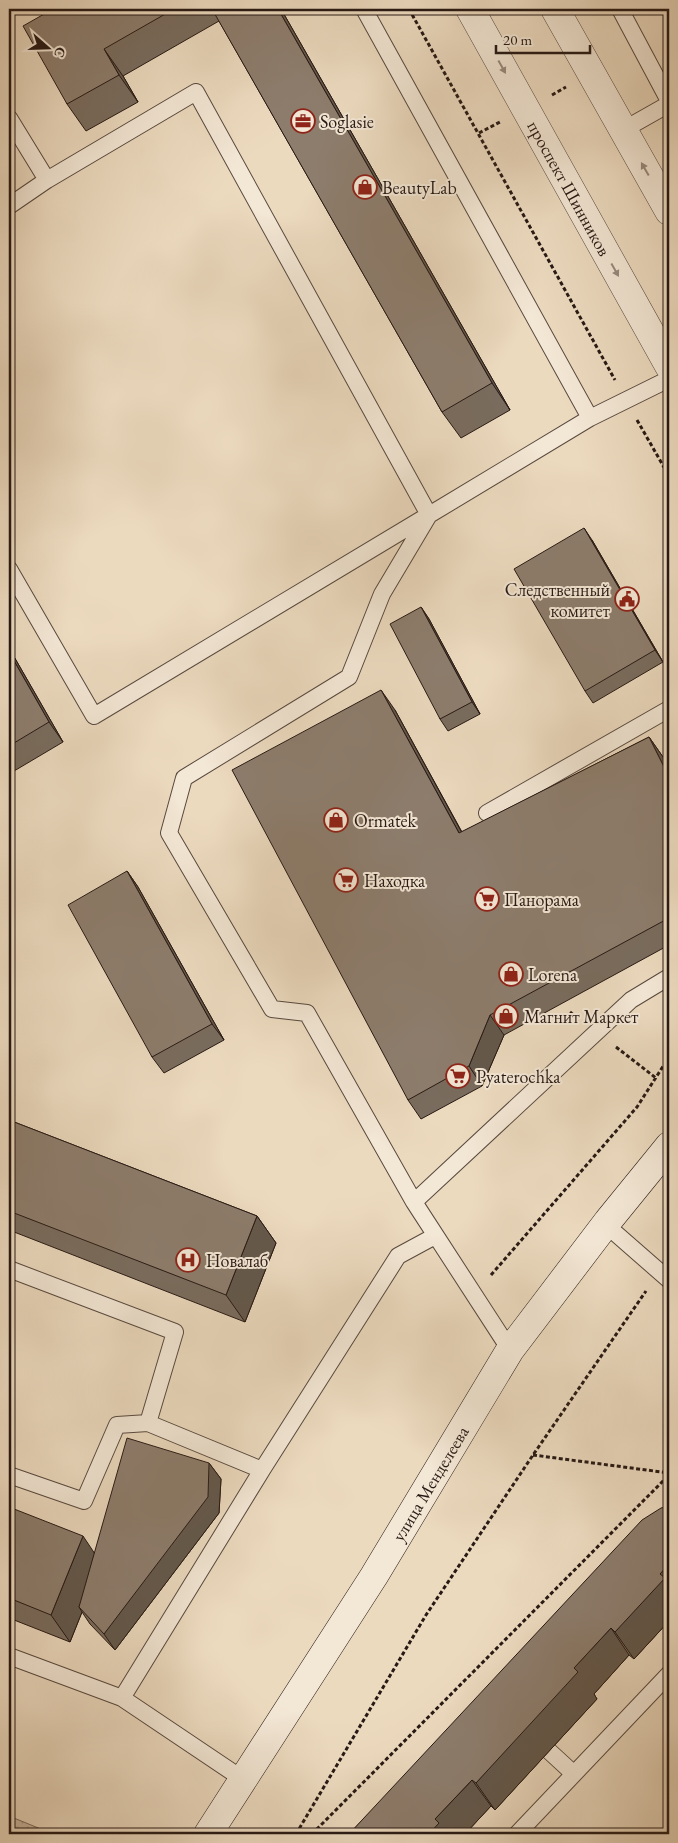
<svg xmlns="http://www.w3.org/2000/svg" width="678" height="1843" viewBox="0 0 678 1843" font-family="'EB Garamond',serif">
  <defs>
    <pattern id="grass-dots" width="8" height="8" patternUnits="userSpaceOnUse" patternTransform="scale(1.25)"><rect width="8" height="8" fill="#cbb9a2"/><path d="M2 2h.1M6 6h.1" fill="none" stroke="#ae9e8b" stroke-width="1.8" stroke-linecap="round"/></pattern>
  </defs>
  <rect width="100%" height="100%" fill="#ecdabf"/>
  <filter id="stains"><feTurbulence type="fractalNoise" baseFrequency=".004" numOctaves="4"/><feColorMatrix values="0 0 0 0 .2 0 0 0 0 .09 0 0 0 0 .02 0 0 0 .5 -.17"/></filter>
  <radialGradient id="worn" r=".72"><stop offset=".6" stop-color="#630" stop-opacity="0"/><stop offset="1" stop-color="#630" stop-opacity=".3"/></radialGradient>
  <path fill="url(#grass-dots)" stroke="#79695b" d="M 9,1816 L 53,1834 L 9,1834 Z"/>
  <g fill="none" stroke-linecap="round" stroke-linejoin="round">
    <g stroke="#58493f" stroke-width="18">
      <path id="service" d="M 620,9 L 669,101
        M 9,118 L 47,180 L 196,92 L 429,515 L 590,418 L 364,9
        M 623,130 L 669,104
        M 9,206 L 47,180
        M 590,418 L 669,379
        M 429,515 L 382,594 L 349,677 L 184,778 L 169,833 L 272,1009 L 307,1013 L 414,1202 L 510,1350
        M 9,569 L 94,716 L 427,516
        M 487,813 L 669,709
        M 414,1202 L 631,1000 L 669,977
        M 605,1224 L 669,1280
        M 9,1269 L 175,1332 L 148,1423
        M 9,1475 L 84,1501 L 117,1425 L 148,1423 L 262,1470 L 398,1256 L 435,1236
        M 9,1656 L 122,1698 L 244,1780
        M 122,1698 L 262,1470
        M 549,1751 L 574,1774
        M 517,1834 L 669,1674"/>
    </g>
    <g stroke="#58493f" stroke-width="29">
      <g id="minor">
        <path id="s1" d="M 470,9 L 669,366"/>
        <path d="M 555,9 L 669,211"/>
      </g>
    </g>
    <g stroke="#271914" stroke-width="29">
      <g id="secondary">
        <path id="s2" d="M 208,1834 L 374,1576 L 510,1350 L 608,1221 L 669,1146"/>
      </g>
    </g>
    <path stroke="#271914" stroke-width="3" stroke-dasharray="4 2.5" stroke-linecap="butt" d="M 409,9 L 615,380
      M 552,95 L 566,87
      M 479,133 L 500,122
      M 637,420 L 669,476
      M 570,1012 L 577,1018
      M 616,1047 L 656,1078
      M 491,1275 L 637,1107 L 669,1057
      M 533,1455 L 669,1473
      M 296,1834 L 426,1615 L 533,1455 L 646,1291
      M 312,1834 L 669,1475"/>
    <use href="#service" stroke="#f3e7d5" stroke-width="16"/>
    <use href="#minor" stroke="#f3e7d5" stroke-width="28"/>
    <use href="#secondary" stroke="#f3e7d5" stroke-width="28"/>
  </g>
  <path fill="#796c5e" stroke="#271914" d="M 53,9 L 281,9 L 510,410 L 461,438 L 442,412 L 219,21 L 123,76 L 138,102 L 86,131 L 67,104 Z
    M 592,540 L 663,662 L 593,703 L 585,691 Z
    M 421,607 L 429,619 L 480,714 L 448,731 L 440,719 Z
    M 9,648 L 63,742 L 9,774 Z
    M 395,710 L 462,832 L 649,737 L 663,757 L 669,770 L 669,945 L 504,1035 L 482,1086 L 421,1119 L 408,1100 Z
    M 127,871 L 138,887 L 224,1040 L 164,1073 L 152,1057 Z
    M 9,1120 L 257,1216 L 276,1243 L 245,1322 L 9,1230 Z
    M 209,1463 L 221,1479 L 219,1513 L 115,1650 L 90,1624 L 82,1612 L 70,1642 L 9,1618 L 9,1507 L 94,1553 Z
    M 669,1506 L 669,1621 L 634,1659 L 629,1655 L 594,1694 L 597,1699 L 495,1810 L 491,1806 L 465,1834 L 349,1834 Z"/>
  <path fill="#63584c" stroke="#271914" d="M 278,9 L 281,9 L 510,410 L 492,383 Z
    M 104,49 L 123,76 L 138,102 L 119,75 Z
    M 584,528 L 592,540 L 663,662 L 655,650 Z
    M 421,607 L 429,619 L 480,714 L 472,702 Z
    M 9,648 L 63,742 L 49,722 L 9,652 Z
    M 381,690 L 395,710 L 473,853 L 459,833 Z
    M 649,737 L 663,757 L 669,770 L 669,777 Z
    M 127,871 L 138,887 L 224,1040 L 212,1024 Z
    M 490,1015 L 504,1035 L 482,1086 L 469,1066 Z
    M 257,1216 L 276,1243 L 245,1322 L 226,1295 Z
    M 209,1463 L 221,1479 L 219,1513 L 115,1650 L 104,1634 Z
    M 83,1536 L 101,1563 L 79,1607 L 82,1612 L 70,1642 L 51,1615 Z
    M 669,1564 L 669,1621 L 634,1659 L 615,1632 L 660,1574 Z
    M 611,1628 L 629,1655 L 594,1694 L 597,1699 L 495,1810 L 476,1783 L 574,1668 Z
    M 472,1780 L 491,1806 L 465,1834 L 429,1834 L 435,1819 Z"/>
  <path fill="#8d7d6d" stroke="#271914" d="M 53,9 L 174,9 L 104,49 L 119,75 L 67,104 L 23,26 Z
    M 212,9 L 278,9 L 492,383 L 442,412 Z
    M 584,528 L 655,650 L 585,691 L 514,569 Z
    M 421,607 L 472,702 L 440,719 L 390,624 Z
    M 9,652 L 49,722 L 9,746 Z
    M 381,690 L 459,833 L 649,737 L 669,777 L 669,918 L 490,1015 L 469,1066 L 408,1100 L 232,770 Z
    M 127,871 L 212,1024 L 152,1057 L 68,905 Z
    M 9,1120 L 257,1216 L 226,1295 L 9,1211 Z
    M 127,1438 L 209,1463 L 208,1497 L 104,1634 L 79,1607 Z
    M 669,1506 L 669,1564 L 660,1574 L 665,1578 L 615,1632 L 611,1628 L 574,1668 L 578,1672 L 476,1783 L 472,1780 L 435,1819 L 439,1823 L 429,1834 L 349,1834 L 642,1520 L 661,1508 Z
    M 9,1507 L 83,1536 L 51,1615 L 9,1598 Z"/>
  <defs><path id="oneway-solid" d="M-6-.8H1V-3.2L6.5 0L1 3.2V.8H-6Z" transform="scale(1.25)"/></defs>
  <g fill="#978a7e">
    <use href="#oneway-solid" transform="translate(502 67) rotate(61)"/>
    <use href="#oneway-solid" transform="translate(645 169) rotate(-120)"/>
    <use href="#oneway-solid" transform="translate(615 270) rotate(61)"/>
  </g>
  <defs>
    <g id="office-ring" transform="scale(1.25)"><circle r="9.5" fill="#f3e7d5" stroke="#8f2418" stroke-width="1.5"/><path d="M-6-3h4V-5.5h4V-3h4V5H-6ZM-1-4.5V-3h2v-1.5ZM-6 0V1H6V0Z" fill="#8f2418"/></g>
    <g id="shop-ring" transform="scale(1.25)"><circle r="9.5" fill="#f3e7d5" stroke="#8f2418" stroke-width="1.5"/><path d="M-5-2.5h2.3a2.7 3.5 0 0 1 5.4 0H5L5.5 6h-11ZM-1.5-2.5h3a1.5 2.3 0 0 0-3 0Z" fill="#8f2418"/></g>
    <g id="civic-ring" transform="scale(1.25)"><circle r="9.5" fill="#f3e7d5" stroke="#8f2418" stroke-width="1.5"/><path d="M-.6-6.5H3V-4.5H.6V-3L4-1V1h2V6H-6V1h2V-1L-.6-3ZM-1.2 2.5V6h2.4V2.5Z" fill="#8f2418"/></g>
    <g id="supermarket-ring" transform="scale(1.25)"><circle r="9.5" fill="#f3e7d5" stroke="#8f2418" stroke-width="1.5"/><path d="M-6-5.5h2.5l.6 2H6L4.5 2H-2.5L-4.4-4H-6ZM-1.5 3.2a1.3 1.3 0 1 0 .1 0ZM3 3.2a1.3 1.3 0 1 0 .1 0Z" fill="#8f2418"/></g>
    <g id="hospital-ring" transform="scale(1.25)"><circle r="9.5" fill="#f3e7d5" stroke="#8f2418" stroke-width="1.5"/><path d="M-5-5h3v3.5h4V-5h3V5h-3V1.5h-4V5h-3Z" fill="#8f2418"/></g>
  </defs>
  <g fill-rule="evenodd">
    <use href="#office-ring" x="303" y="121"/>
    <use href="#shop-ring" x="365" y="187"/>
    <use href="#civic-ring" x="627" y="599"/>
    <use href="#shop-ring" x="336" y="820"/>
    <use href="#supermarket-ring" x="346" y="880"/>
    <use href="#supermarket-ring" x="487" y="899"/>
    <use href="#shop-ring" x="511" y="974"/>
    <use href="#shop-ring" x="506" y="1016"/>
    <use href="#supermarket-ring" x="458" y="1076"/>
    <use href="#hospital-ring" x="188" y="1260"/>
  </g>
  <g text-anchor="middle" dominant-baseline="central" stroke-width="4" stroke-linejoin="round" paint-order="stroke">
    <g font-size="18" fill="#271914" stroke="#f3e7d5" text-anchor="start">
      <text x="320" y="121">Soglasie</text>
      <text x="382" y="187">BeautyLab</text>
      <text x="610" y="589" text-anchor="end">Следственный<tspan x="610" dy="21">комитет</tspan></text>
      <text x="354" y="820">Ormatek</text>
      <text x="364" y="880">Находка</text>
      <text x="504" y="899">Панорама</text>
      <text x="528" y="974">Lorena</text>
      <text x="524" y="1016">Магнит Маркет</text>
      <text x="476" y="1076">Pyaterochka</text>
      <text x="206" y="1260">Новалаб</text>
    </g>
    <g font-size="18" fill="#271914" stroke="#f3e7d5">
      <text stroke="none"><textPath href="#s1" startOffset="205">проспект Шинников</textPath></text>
      <text stroke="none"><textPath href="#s2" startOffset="415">улица Менделеева</textPath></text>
    </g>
  </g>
  <rect width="678" height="1843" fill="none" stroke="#ecdabf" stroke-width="30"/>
  <rect x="10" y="10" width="658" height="1823" fill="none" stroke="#271914" stroke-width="2.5"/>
  <rect x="15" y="15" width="648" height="1813" fill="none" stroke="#271914"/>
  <g transform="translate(48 48) rotate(110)" stroke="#f3e7d5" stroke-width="4" paint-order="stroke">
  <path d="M0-4L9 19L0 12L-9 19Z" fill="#271914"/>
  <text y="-8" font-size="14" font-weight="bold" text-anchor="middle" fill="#271914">С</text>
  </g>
  <path d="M496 45v8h94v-8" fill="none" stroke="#271914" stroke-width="2.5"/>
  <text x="503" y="45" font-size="15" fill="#271914" stroke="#f3e7d5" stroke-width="4" paint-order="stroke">20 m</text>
  <rect width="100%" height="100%" filter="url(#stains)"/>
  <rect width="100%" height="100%" fill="url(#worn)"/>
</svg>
